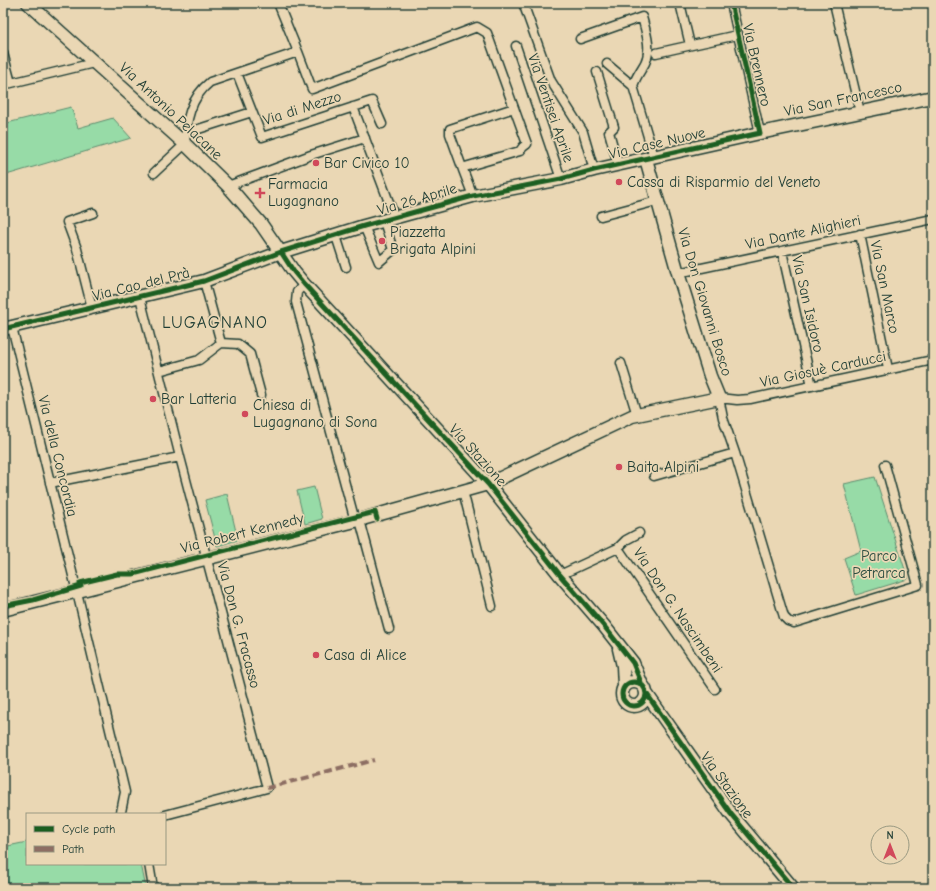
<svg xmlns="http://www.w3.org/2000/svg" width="936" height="891" viewBox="0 0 936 891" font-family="'Comic Neue',sans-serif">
  <rect width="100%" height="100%" fill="#ead7b4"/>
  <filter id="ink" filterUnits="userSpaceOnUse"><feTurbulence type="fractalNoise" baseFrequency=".025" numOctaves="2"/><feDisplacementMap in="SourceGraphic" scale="8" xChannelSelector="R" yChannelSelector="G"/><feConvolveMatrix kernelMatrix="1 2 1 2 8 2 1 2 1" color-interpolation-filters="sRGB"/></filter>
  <g filter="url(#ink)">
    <path fill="#97dba7" stroke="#5b8c6e" d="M 71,107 L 78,128 L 113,118 L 131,138 L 3,176 L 3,124 Z
      M 875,477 L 908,579 L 856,595 L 844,558 L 861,551 L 844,484 Z
      M 314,487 L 322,519 L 305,524 L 297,491 Z
      M 227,494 L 238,540 L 217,546 L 205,500 Z
      M 27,842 L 27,864 L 141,864 L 146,888 L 8,888 L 3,860 L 3,847 Z"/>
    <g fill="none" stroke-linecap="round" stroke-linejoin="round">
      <g stroke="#1f3d34" stroke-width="11">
        <path id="street" d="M 278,3 L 298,52 L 312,89 L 477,27 L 487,33 L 527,144 L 523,147 L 520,151 L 465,167 L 463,170 L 473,196
          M 523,3 L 551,81 L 583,132 L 594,170
          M 680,3 L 690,45
          M 731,3 L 760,133
          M 834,3 L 860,112
          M 580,39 L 642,17 C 646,32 652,49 645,63 C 640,72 636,76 633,86 L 654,157
          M 516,46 L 561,179
          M 3,53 L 11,83
          M 656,53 L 737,35
          M 607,64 L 633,86
          M 597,72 L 614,127 L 609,132 L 618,164
          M 237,73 L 262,137 L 372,101 L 382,124
          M 3,85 L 94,63
          M 353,107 L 395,218
          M 186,133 L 252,112
          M 463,170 L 450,134 L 450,129 L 514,108
          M 154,173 L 185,144 C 186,121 190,98 210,82 L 298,52
          M 228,186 L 311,155 L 365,138
          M 601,216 L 657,201
          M 364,226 L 379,262 L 393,250 L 384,221
          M 860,234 L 888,369
          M 336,236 L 346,267
          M 782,251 L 812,386
          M 678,273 L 933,219
          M 304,284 L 297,292 L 296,302 L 355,521
          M 140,297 L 180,457 L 267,788 L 165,815
          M 92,308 L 77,249 L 67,222 L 93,213
          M 12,327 L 76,588 L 125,792 L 121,812
          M 221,343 L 238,344 L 250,354 L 261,395
          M 621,363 L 637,415
          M 159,371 L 199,360 L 221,343 L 204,281
          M 885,465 L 918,585 L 794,623 L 788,621 L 784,617 L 735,453 L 723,418 L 719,398 L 737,400 L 750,399 L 933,360
          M 654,476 L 735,453
          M 50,483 L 180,457
          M 463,491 L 492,606
          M 360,520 L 389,629
          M 618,548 L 626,540 L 639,533
          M 560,575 L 618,548 L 715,689
          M 149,864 L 153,888"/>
      </g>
      <g stroke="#1f3d34" stroke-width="15">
        <path id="secondary" d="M 28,3 L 185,144 L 228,186 L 261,224 L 294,272 L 304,284 L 488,484 L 560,575 L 604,626 L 633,663 L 642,685
          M 3,329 L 204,281 L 281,252 L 364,226 L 473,196 L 561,179 L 594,170 L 760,133 L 933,97
          M 3,610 L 355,521 L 488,484 L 632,416 L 719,398 L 710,376 L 678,273 L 646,159
          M 619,649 L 623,666 L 624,686
          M622 694a12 12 0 1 1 24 0a12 12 0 1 1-24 0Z
          M 646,693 L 731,814 L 793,888"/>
      </g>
      <use href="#street" stroke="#ead7b4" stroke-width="8"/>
      <use href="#secondary" stroke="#ead7b4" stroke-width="12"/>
      <path stroke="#8d6e63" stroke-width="4" stroke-dasharray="8 4" stroke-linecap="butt" d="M 267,788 L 374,760"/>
      <g stroke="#ead7b4" stroke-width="8">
        <path id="cycleway" d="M 281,252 L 294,272 L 304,284 L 488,484 L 560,575 L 604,626 L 633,663 L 642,685
          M 3,329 L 204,281 L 281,252 L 364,226 L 473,196 L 561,179 L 594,170 L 760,133 L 731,3
          M 3,606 L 33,600 L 81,586 L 80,583 L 117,574 L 133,574 L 375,512 L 377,519
          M622 694a12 12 0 1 1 24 0a12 12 0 1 1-24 0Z
          M 646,693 L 731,814 L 793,888"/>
      </g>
      <use href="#cycleway" stroke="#1b5e20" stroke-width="5"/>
    </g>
  </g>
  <g fill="#d1495b" stroke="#ead7b4" stroke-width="1.5">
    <circle cx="316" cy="163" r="4"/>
    <circle cx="619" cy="182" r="4"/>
    <path d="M258 187h4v4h4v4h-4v4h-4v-4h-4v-4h4z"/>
    <circle cx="382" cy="241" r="4"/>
    <circle cx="153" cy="399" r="4"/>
    <circle cx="245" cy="414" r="4"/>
    <circle cx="619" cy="467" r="4"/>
    <circle cx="316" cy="655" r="4"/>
  </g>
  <g text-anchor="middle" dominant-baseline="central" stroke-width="3.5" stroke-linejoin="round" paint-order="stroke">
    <g font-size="15" fill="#1f3d34" stroke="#ead7b4">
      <text transform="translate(757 65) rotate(77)">Via Brennero</text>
      <text transform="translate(843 99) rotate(-12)">Via San Francesco</text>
      <text transform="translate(302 108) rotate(-18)">Via di Mezzo</text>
      <text transform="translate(551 108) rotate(71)">Via Ventisei Aprile</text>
      <text transform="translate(171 111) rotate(43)">Via Antonio Pelacane</text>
      <text transform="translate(657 143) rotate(-13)">Via Case Nuove</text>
      <text transform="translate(417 199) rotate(-16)">Via 26 Aprile</text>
      <text transform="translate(803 232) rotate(-12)">Via Dante Alighieri</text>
      <text transform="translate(141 284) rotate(-14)">Via Cao del Prà</text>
      <text transform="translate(885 287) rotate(78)">Via San Marco</text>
      <text transform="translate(705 302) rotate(73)">Via Don Giovanni Bosco</text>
      <text transform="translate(808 304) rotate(77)">Via San Isidoro</text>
      <text transform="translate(823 369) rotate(-12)">Via Giosuè Carducci</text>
      <text transform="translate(478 455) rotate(48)">Via Stazione</text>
      <text transform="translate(58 456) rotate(76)">Via della Concordia</text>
      <text transform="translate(242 533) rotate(-14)">Via Robert Kennedy</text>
      <text transform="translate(678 610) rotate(56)">Via Don G. Nascimbeni</text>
      <text transform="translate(239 625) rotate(75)">Via Don G. Fracasso</text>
      <text transform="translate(727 785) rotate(54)">Via Stazione</text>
    </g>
    <g font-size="15" fill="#1f3d34" stroke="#ead7b4" text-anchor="start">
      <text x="324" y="163">Bar Civico 10</text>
      <text x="627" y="182">Cassa di Risparmio del Veneto</text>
      <text x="268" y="184">Farmacia<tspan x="268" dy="17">Lugagnano</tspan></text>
      <text x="390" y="232">Piazzetta<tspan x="390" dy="17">Brigata Alpini</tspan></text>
      <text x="161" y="399">Bar Latteria</text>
      <text x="253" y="405">Chiesa di<tspan x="253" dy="17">Lugagnano di Sona</tspan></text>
      <text x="627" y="467">Baita Alpini</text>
      <text x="324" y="655">Casa di Alice</text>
    </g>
    <g font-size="15" fill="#2b4d40" stroke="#ead7b4">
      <text x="879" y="556">Parco<tspan x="879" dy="17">Petrarca</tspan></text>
    </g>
    <g font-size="17" letter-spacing="1" fill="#1f3d34" stroke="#ead7b4">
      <text x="215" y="322">LUGAGNANO</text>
    </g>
  </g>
  <rect width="936" height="891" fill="none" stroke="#ead7b4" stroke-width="16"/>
  <rect x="8" y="8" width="920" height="875" fill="none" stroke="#1f3d34" stroke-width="1.5" filter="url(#ink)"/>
  <rect x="26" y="813" width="140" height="52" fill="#ead7b4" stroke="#999981"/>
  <rect x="34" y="826" width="20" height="6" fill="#1b5e20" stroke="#999981"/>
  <text x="62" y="833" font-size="12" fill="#1f3d34">Cycle path</text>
  <rect x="34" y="846" width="20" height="6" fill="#8d6e63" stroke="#999981"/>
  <text x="62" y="853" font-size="12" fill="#1f3d34">Path</text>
  <g transform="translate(890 845)"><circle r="19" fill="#ead7b4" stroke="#999981"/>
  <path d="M0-3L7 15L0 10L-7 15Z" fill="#d1495b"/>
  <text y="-6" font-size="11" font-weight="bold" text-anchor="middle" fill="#1f3d34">N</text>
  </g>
</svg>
